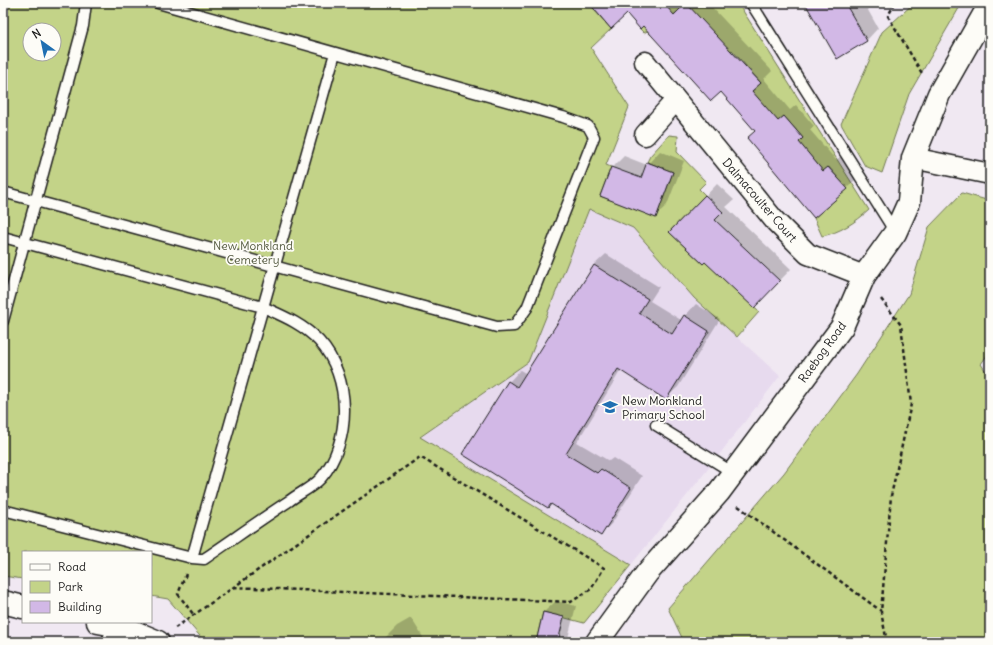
<svg xmlns="http://www.w3.org/2000/svg" width="993" height="645" viewBox="0 0 993 645" font-family="Delius,sans-serif">
  <rect width="100%" height="100%" fill="#f0e8f2"/>
  <filter id="ink" filterUnits="userSpaceOnUse"><feTurbulence type="fractalNoise" baseFrequency=".025" numOctaves="2"/><feDisplacementMap in="SourceGraphic" scale="8" xChannelSelector="R" yChannelSelector="G"/><feConvolveMatrix kernelMatrix="1 2 1 2 8 2 1 2 1" color-interpolation-filters="sRGB"/></filter>
  <g filter="url(#ink)">
    <path fill="#e7daee" d="M 589,209 L 633,228 L 694,298 L 780,376 L 708,469 L 631,565 L 420,438 L 528,362 Z"/>
    <path fill="#c3d388" stroke="#707852" fill-rule="evenodd" d="M 3,3 L 603,3 L 595,11 L 611,29 L 591,48 L 629,107 L 606,165 L 611,167 L 600,196 L 656,217 L 673,172 L 647,162 L 650,156 L 669,135 L 678,136 L 677,152 L 706,182 L 699,189 L 705,195 L 669,232 L 703,264 L 725,241 L 730,246 L 736,240 L 741,244 L 715,271 L 759,312 L 737,337 L 694,298 L 633,228 L 589,209 L 528,362 L 420,437 L 631,565 L 584,623 L 543,612 L 536,642 L 205,642 L 168,599 L 151,596 L 151,552 L 23,552 L 23,579 L 3,576 ZM 30,30 L 54,30 L 54,54 L 30,54 Z
      M 664,3 L 738,3 L 869,210 C 856,222 839,233 822,236 L 814,218 L 847,189 L 829,167 L 823,171 L 806,151 L 784,169 L 771,166 L 803,138 L 784,116 L 778,121 L 738,104 L 761,83 L 732,50 L 695,82 L 686,4 L 651,35 L 647,31 L 644,33 L 640,29 Z
      M 914,3 L 962,3 L 909,94 L 882,173 L 865,166 L 841,124 L 882,32 Z
      M 962,193 L 990,201 L 990,351 L 981,364 L 990,378 L 990,642 L 957,642 L 934,637 L 918,642 L 684,642 L 668,608 L 784,473 L 857,374 L 909,294 L 929,227 Z"/>
    <path fill="#0003" d="M 604,3 L 708,3 L 772,71 L 764,79 L 790,110 L 796,105 L 814,126 L 810,130 L 836,160 L 841,156 L 858,177 L 847,188 L 756,131 L 722,90 L 643,24 L 627,13 Z
      M 807,3 L 864,3 L 878,28 L 867,40 L 838,57 Z
      M 660,151 L 684,161 L 667,205 L 655,216 L 612,168 L 624,156 L 647,165 Z
      M 717,184 L 734,200 L 726,207 L 791,269 L 766,295 L 705,260 L 671,232 Z
      M 606,254 L 659,287 L 650,301 L 681,320 L 696,304 L 720,319 L 678,387 L 666,398 L 621,370 L 577,442 L 609,461 L 613,458 L 642,476 L 612,523 L 601,534 L 509,382 L 520,370 L 527,374 L 594,265 Z
      M 556,601 L 576,606 L 567,642 L 537,642 L 544,612 Z
      M 411,618 L 426,642 L 381,642 L 397,626 Z"/>
    <path fill="#d2b8e6" stroke="#1c1c1c" d="M 589,3 L 669,3 L 666,6 L 674,15 L 686,3 L 761,83 L 752,91 L 778,121 L 784,116 L 803,138 L 799,142 L 823,171 L 828,167 L 848,189 L 814,218 L 747,138 L 755,131 L 721,92 L 711,101 L 643,26 L 640,29 L 627,14 L 611,29 Z
      M 805,3 L 845,3 L 867,41 L 837,59 Z
      M 647,162 L 673,172 L 656,218 L 600,196 L 611,167 L 641,178 Z
      M 705,195 L 723,212 L 715,220 L 780,281 L 754,308 L 705,262 L 703,264 L 669,232 Z
      M 594,265 L 648,299 L 639,313 L 672,334 L 684,315 L 709,331 L 666,400 L 618,369 L 566,454 L 597,473 L 601,469 L 631,488 L 601,536 L 551,504 L 548,508 L 462,454 L 508,381 L 517,387 Z
      M 543,612 L 564,617 L 558,642 L 536,642 Z"/>
    <g fill="none" stroke-linecap="round" stroke-linejoin="round">
      <g stroke="#1c1c1c" stroke-width="13">
        <path id="lane" d="M 751,3 L 895,232
          M 3,192 L 497,327 L 514,326 L 527,308 L 594,137 L 588,126 L 563,117 L 158,3
          M 3,237 L 263,307 C 283,316 303,324 319,341 C 352,377 352,442 321,478 C 313,487 298,494 289,501 C 260,520 232,540 204,559 L 192,558
          M 3,321 L 83,26 L 86,3
          M 656,425 L 732,472
          M 3,510 L 192,558 L 335,53"/>
      </g>
      <g stroke="#1c1c1c" stroke-width="23">
        <path id="street" d="M 645,62 L 775,221 L 808,254 L 864,276
          M 645,135 L 676,100
          M 913,158 L 990,174
          M 112,642 L 120,626"/>
      </g>
      <g stroke="#1c1c1c" stroke-width="25">
        <path id="secondary" d="M 3,602 L 23,607
          M 98,622 L 120,626 L 158,642
          M 597,642 L 647,573 L 719,492 L 842,327 L 864,276 L 895,233 L 909,202 L 913,158 L 939,94 L 990,4"/>
      </g>
      <path stroke="#1c1c1c" stroke-width="2.5" stroke-dasharray="4 3" stroke-linecap="butt" d="M 895,3 L 888,16 L 923,75
        M 881,299 L 901,325 L 911,404 L 891,496 L 881,612 L 887,642
        M 738,506 L 881,611
        M 186,574 L 178,594 L 193,614
        M 175,628 L 420,457 L 604,568 L 591,589 L 571,602 L 232,587"/>
      <use href="#lane" stroke="#fdfcf7" stroke-width="10"/>
      <use href="#street" stroke="#fdfcf7" stroke-width="20"/>
      <use href="#secondary" stroke="#fdfcf7" stroke-width="22"/>
    </g>
  </g>
  <defs>
    <g id="school-bare" transform="scale(1.2)"><path d="M0-5L7-2L0 1L-7-2ZM-4 1L0 2.5L4 1V4Q0 6-4 4Z" fill="#1f6fb2" stroke="#fdfcf7" stroke-width="2.5" paint-order="stroke"/></g>
  </defs>
  <g fill-rule="evenodd">
    <use href="#school-bare" x="610" y="407"/>
  </g>
  <g text-anchor="middle" dominant-baseline="central" stroke-width="3.5" stroke-linejoin="round" paint-order="stroke">
    <g font-size="12" fill="#1c1c1c" stroke="#fdfcf7">
      <text transform="translate(760 200) rotate(49)">Dalmacoulter Court</text>
      <text transform="translate(822 352) rotate(-54)">Raebog Road</text>
    </g>
    <g font-size="12" fill="#565c42" stroke="#fdfcf7">
      <text x="253" y="245">New Monkland<tspan x="253" dy="14">Cemetery</tspan></text>
    </g>
    <g font-size="12" fill="#1c1c1c" stroke="#fdfcf7" text-anchor="start">
      <text x="622" y="400">New Monkland<tspan x="622" dy="14">Primary School</tspan></text>
    </g>
  </g>
  <rect width="993" height="645" fill="none" stroke="#fdfcf7" stroke-width="16"/>
  <rect x="8" y="8" width="977" height="629" fill="none" stroke="#1c1c1c" stroke-width="1.5" filter="url(#ink)"/>
  <rect x="22" y="551" width="130" height="72" fill="#fdfcf7" stroke="#a3a29f"/>
  <rect x="30" y="564" width="20" height="6" fill="#fdfcf7" stroke="#a3a29f"/>
  <text x="58" y="571" font-size="12" fill="#1c1c1c">Road</text>
  <rect x="30" y="581" width="20" height="12" fill="#c3d388" stroke="#a3a29f"/>
  <text x="58" y="591" font-size="12" fill="#1c1c1c">Park</text>
  <rect x="30" y="601" width="20" height="12" fill="#d2b8e6" stroke="#a3a29f"/>
  <text x="58" y="611" font-size="12" fill="#1c1c1c">Building</text>
  <g transform="translate(42 42) rotate(327)"><circle r="19" fill="#fdfcf7" stroke="#a3a29f"/>
  <path d="M0-3L7 15L0 10L-7 15Z" fill="#1f6fb2"/>
  <text y="-6" font-size="11" font-weight="bold" text-anchor="middle" fill="#1c1c1c">N</text>
  </g>
</svg>
